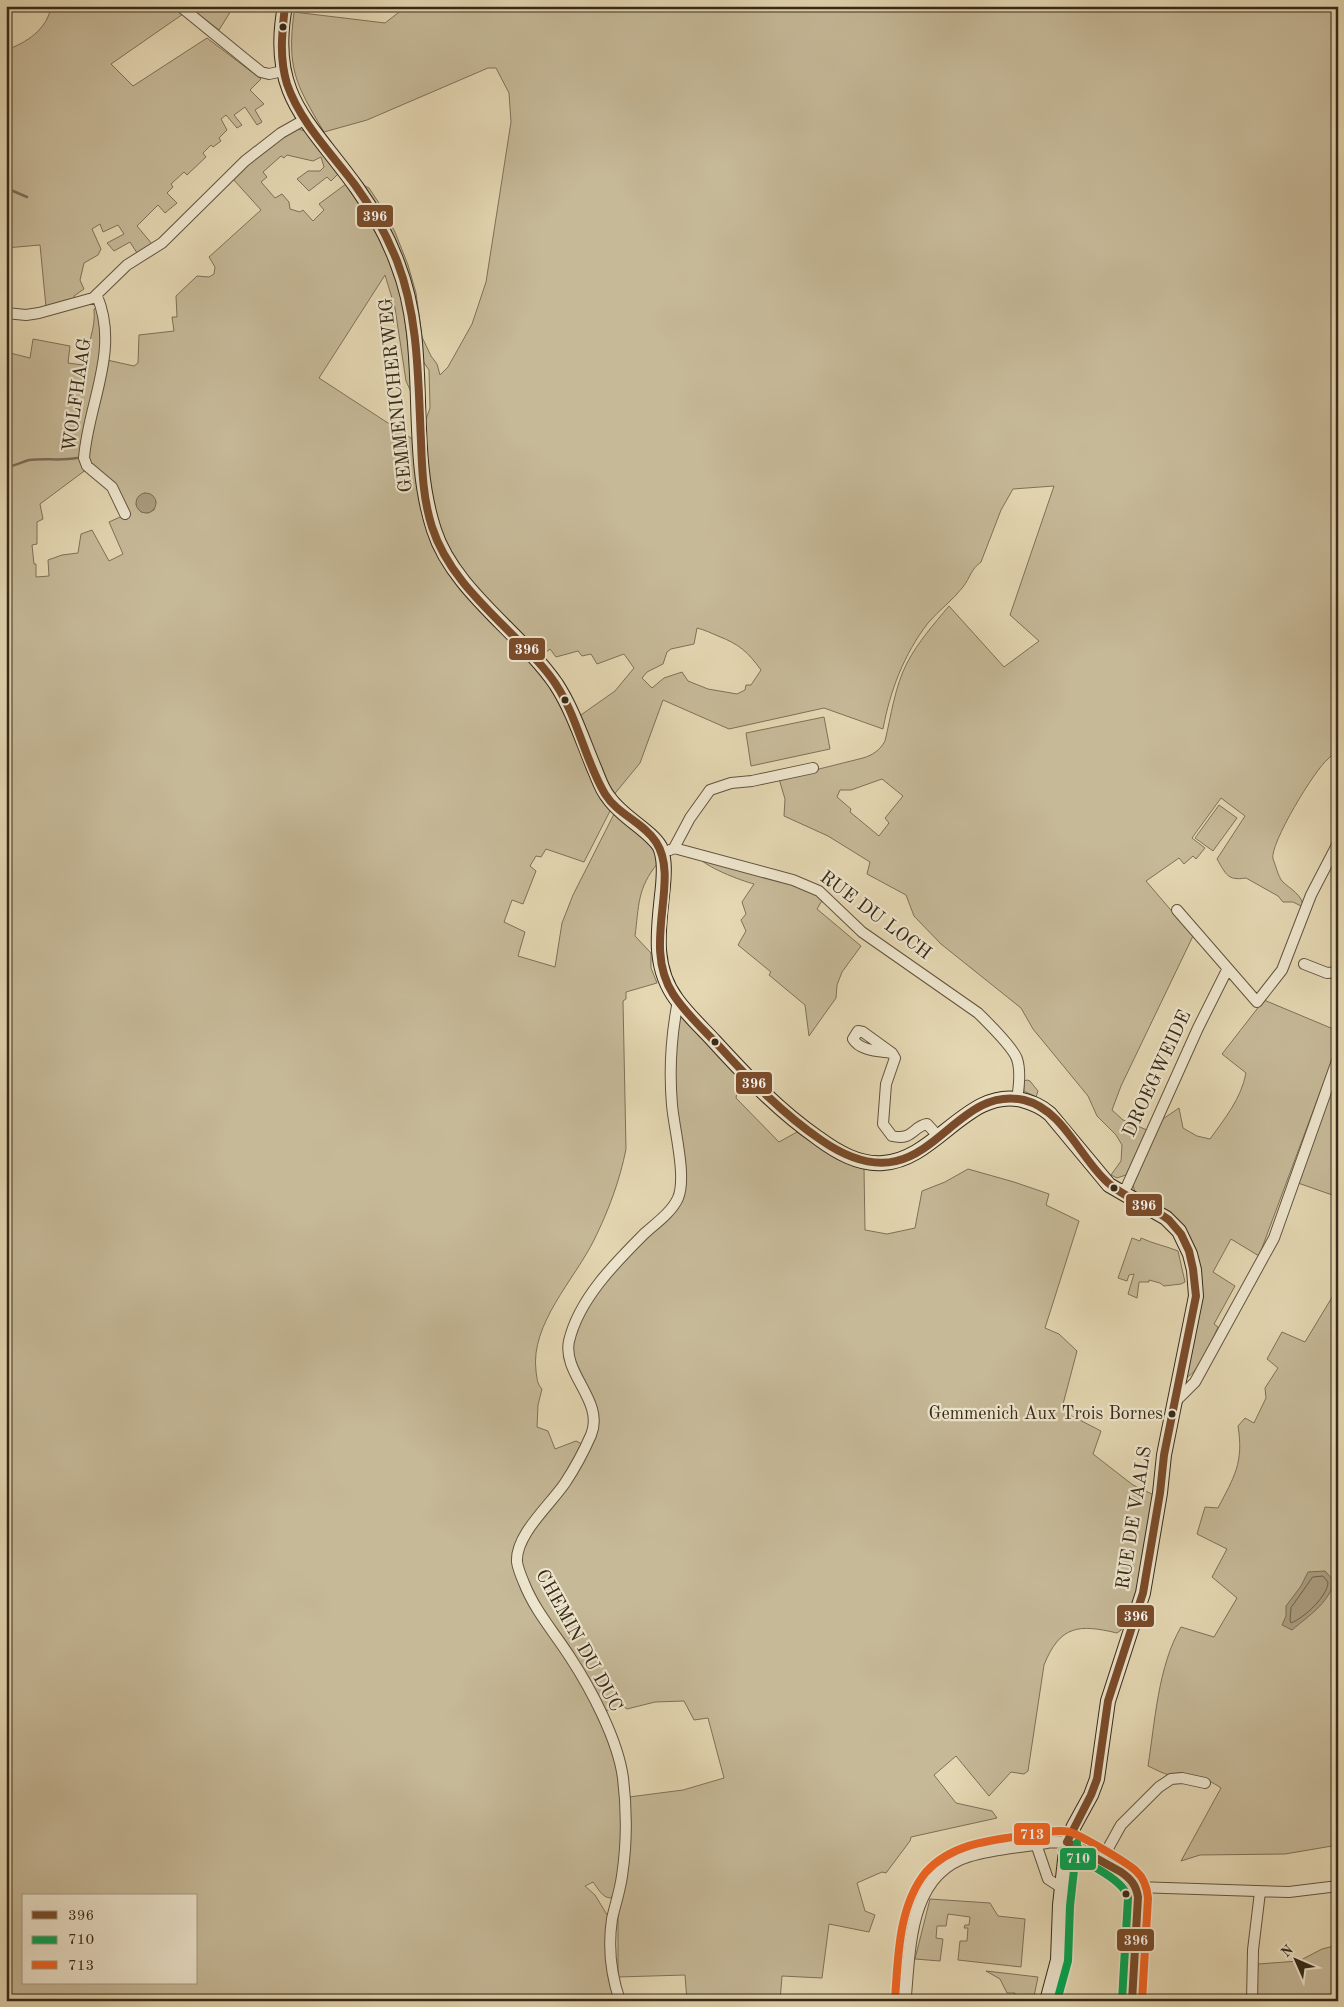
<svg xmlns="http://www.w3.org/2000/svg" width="1344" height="2007" viewBox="0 0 1344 2007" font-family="'Old Standard TT',serif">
  <rect width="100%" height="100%" fill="#e4d7b2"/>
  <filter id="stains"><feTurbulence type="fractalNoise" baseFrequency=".004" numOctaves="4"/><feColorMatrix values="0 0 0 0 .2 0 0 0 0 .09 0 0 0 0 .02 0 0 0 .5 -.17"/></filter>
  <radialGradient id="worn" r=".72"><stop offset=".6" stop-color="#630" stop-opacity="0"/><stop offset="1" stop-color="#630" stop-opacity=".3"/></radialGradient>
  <path fill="#c6b998" stroke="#7e7158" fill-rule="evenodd" d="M 51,6 L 171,6 L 183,14 L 111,64 L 133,86 L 207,38 L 261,79 L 250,90 L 264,104 L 255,110 L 262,122 L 257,125 L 245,107 L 234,115 L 242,125 L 237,128 L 226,115 L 221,119 L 227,130 L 219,138 L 221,141 L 213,147 L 211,145 L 203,153 L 206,157 L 187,175 L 184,172 L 171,184 L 173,187 L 167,193 L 177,203 L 165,213 L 158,205 L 137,226 L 152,244 L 137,253 L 130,242 L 114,251 L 107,243 L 124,234 L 118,225 L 103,232 L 100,224 L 92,229 L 101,249 L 98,255 L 84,263 L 80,280 L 84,289 L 74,296 L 75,300 L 46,307 L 40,245 L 6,248 L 6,50 C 26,43 48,29 51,6 Z
    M 188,6 L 234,6 L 219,30 Z
    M 407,6 L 1338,6 L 1338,753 C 1334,755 1330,756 1328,759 C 1315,769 1269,845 1273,859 C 1276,866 1278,876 1282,881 C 1290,889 1303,895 1303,907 L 1293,902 L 1283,902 L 1278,896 L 1246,878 C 1227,881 1226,874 1217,859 L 1245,816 L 1221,798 L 1192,838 L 1205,848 L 1196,859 L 1193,856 L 1184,864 L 1179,858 L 1146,881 L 1193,936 L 1121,1086 L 1112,1110 L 1123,1120 L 1147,1130 L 1126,1175 L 1117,1178 L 1111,1175 L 1121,1161 L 1122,1145 L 1116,1135 L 1097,1116 L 1088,1096 L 1033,1029 L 1021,1008 L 941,944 L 914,916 L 906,895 L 867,874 L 870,862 L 828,836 L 784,816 L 785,799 L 779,779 L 863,758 C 873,755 880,750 885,741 C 891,716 895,686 907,663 C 918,642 934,624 949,606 L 1004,667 L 1039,641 L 1010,615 L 1054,486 L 1013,489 L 1001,510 L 981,562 C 971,569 970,578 963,587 C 953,600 939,610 928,623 C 904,654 890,691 883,729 L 824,708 L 729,729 L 663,700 L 640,763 L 612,797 L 578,717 L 615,691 L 634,668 L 624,654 L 597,664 L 591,654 L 582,656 L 578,651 L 556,657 L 550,649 L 540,657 L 476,588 L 448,548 L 440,530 L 430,495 L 424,425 L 430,408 L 429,370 L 420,357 L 417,313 L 363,185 L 369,188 L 383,209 L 395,232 L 408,265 L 416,293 L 422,337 L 431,356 L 437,364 L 440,375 L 448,367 L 472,324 L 486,282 L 511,122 L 509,93 L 496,68 L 488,68 L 367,120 L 324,132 C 295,83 287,69 294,12 L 385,23 ZM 697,628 C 705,630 711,633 718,636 C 739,644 748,652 761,670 L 751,685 L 746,685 L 745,690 L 737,694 L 708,689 L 688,681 L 682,672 L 664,678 L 652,688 L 642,678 L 647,672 L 663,664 L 667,652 L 671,649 L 694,644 ZM 882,779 L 903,796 L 885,818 L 889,823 L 879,836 L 850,812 L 851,809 L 837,797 L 840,790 L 851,790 Z
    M 298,129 L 305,131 L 338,174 L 331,181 L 327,177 L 309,191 L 297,179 L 308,171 L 320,171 L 324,167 L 321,157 L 313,161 L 287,155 L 284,158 L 281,156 L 263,172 L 267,177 L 261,182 L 275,198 L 282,194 L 289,202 L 290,209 L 300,212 L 303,210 L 313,221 L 324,210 L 319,204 L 346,184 C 355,197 367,210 375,224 C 404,272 408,337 411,392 L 406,381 L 395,308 L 385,275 L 319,378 L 414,440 C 418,474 419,509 433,541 C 461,600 517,639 554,692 C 569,714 577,744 586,769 C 592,783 602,795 610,808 L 610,811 L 584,862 L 546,849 L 541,857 L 536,856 L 530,866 L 536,871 L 523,904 L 512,900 L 504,922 L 525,932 L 518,956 L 555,967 L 562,923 L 573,895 L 614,814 C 632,828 654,839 658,863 C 637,888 639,906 635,936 L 651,953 L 651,968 L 657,983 L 626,992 L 626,999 L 623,1001 L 626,1149 C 620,1180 608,1212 594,1240 C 575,1279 530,1324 536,1371 C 537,1378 537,1384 542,1389 L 538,1405 L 537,1427 L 548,1431 L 555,1449 L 576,1441 L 584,1445 C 577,1458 570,1473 562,1485 C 547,1508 518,1528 515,1557 C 514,1565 518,1572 521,1579 C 533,1610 551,1629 568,1657 C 594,1701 617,1749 623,1801 C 624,1816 623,1832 621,1846 C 620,1862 622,1885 611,1898 C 602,1898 598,1888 593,1882 L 585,1886 L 595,1895 L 609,1918 L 607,1949 L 609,1978 L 615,2001 L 6,2001 L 6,352 L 30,358 L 33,339 L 70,346 L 68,363 L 83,365 C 87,346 96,329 94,309 L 98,307 L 104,341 L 83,443 C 82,453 80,462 87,469 L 40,504 L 43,519 L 37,522 L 37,544 L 32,545 L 34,564 L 36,564 L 36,577 L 49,576 L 48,560 L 62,555 L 78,553 L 81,534 L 92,530 L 109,561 L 123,554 L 109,522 L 129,513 L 111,482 L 93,466 L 87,454 L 99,405 L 107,360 L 134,366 L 138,363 L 139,335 L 174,331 L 172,317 L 177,317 L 176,296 L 197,276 L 209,277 L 214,274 L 215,267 L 209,257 L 261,210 L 233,179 C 250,159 274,140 298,129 ZM 144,493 L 150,494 L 156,501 L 154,510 L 148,513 L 141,512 L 136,505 L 137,499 ZM 24,1896 L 196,1896 L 196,1983 L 24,1983 Z
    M 824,717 L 830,749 L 751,766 L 746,733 Z
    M 1219,805 L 1237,818 L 1213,851 L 1195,838 Z
    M 698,856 L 796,885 L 823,899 L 817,909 L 861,946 L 842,972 L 837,985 L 836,998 L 809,1036 L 805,1005 L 769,975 L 771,972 L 738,945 L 746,931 L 741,920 L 746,914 L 742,902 L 754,884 C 742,881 702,866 698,856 Z
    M 1264,1000 L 1338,1031 L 1338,1044 L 1259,1256 L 1231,1239 L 1213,1272 L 1235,1286 L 1214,1324 L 1218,1327 C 1213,1338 1198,1373 1187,1377 L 1186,1374 L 1198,1322 L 1201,1294 L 1195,1251 L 1135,1192 L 1133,1185 L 1160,1121 L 1179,1108 L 1183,1128 L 1197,1136 L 1210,1139 C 1225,1118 1241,1099 1246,1073 L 1222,1054 Z
    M 679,1015 L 743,1081 L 738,1088 L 736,1098 L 779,1142 L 797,1132 L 837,1159 L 864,1168 L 865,1230 L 887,1234 L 915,1228 L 922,1191 L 945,1182 L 968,1169 L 1014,1182 L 1049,1194 L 1046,1205 L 1079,1221 L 1045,1328 L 1059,1334 L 1077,1351 L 1062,1408 L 1066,1413 L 1101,1431 L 1093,1454 L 1133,1485 L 1154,1495 L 1137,1593 L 1121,1630 L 1117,1633 C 1079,1624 1060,1625 1044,1665 L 1028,1771 L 1024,1774 L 1011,1772 L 989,1796 L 956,1756 L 934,1775 L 956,1803 L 992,1811 L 997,1818 L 911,1837 L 910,1841 L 886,1873 L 882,1872 L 857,1883 L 865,1911 L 875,1915 L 869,1932 L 829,1924 L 822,1978 L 782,1976 L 780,2001 L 687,2001 L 685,1975 L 618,1977 L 618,1914 L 629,1797 L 683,1790 L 724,1778 L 708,1718 L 694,1720 L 684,1701 L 655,1702 L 627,1709 L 622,1705 L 603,1712 L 540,1613 L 519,1559 L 520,1551 L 597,1424 L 571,1351 L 580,1319 L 615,1267 L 677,1207 L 677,1131 L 673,1059 Z
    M 1338,1067 L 1338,1197 L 1298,1183 Z
    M 1027,1080 L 1030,1081 L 1038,1091 L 1036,1097 L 1024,1091 L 1024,1081 Z
    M 1132,1238 L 1140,1241 L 1141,1238 C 1154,1244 1166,1246 1178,1251 L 1185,1282 L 1181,1284 L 1164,1286 L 1160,1283 L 1149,1280 L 1149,1282 L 1139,1282 L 1137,1298 L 1128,1294 L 1134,1274 L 1129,1275 L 1127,1281 L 1118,1278 Z
    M 1338,1293 L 1338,1845 L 1285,1854 L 1200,1855 L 1181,1861 L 1221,1788 C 1203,1775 1191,1778 1170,1775 C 1163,1774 1155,1769 1148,1766 C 1155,1722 1158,1666 1181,1627 L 1214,1637 L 1237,1598 L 1212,1577 L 1227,1549 L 1197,1534 L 1205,1507 L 1218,1508 C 1234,1477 1244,1463 1238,1426 L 1245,1418 L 1254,1423 L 1266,1398 L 1265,1388 L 1278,1368 L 1267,1359 L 1282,1332 L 1305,1342 L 1334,1294 Z
    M 930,1899 L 990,1903 L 998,1916 L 1025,1919 L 1021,1967 L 958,1960 L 960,1941 L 967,1941 L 968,1928 L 964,1928 L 965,1925 L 969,1925 L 970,1917 L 948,1914 L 946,1926 L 937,1926 L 936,1938 L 943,1939 L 940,1961 L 915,1959 Z
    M 1338,1945 L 1338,2001 L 1256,2001 L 1258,1964 L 1299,1961 L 1322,1949 Z
    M 986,1971 L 1038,1977 L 1033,2001 L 1014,2001 L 1015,1993 L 1007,1993 L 1000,1979 Z"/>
  <path fill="#a99c7e" stroke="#7b6e56" d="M136 503a10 10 0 1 1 20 0a10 10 0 1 1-20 0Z
    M 1325,1571 L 1335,1582 C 1325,1606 1311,1614 1292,1630 L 1282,1625 L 1286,1616 L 1286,1606 L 1301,1586 L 1308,1572 Z"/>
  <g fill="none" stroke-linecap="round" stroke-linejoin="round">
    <path stroke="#70624c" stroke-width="1" d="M 1313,1577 L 1323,1576 L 1328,1582 C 1328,1596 1304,1618 1291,1623 L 1290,1620 L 1291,1608 Z"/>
    <path stroke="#7b6e56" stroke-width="2.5" d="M 6,188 L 27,197
      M 6,467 C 15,466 21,462 29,460 C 46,458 61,461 77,458"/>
    <g stroke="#62543f" stroke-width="12">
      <path id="minor" d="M 180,6 L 261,72 L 269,74 L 283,71
        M 97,296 C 120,350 88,404 84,458 L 87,466 L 112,487 L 125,514
        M 6,313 L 26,315 L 39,313 L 93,298 L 127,265 L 162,243 L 245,161 L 281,133 L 304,120
        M 674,848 L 793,880 L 819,891 L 862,932 L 978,1013 C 988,1023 1013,1047 1017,1059 C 1021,1071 1019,1087 1017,1099
        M 670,850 L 674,848 L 690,818 L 710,790 L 731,783 L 752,781 L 813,768
        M 1177,910 L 1257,1002 L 1282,970 L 1311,895 L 1338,843
        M 1304,964 L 1327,973 L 1338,972
        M 892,1053 C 879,1051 860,1051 853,1039 L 858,1031 L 863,1032 L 892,1053 L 895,1058 L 886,1084 L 883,1124 L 892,1136 C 913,1141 913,1126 927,1124 L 939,1137
        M 1121,1192 L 1127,1186 L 1198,1028 L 1227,970
        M 1175,1402 L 1195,1382 L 1274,1238 L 1338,1058
        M 1036,1844 L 1048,1879 L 1062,1888
        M 1101,1861 L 1121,1825 L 1159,1787 L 1171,1779 L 1182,1778 L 1205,1783
        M 1136,1887 L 1289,1892 L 1338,1886
        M 620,2001 C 611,1975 608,1946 612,1919 C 615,1905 620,1891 622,1876 C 627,1843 627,1811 623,1778 C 618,1740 591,1689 570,1657 C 554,1632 535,1611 524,1583 C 521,1576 518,1569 517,1562 C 515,1535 551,1504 565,1483 C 575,1468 584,1451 591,1435 C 605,1401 562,1374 569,1341 C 579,1299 615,1263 644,1234 C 655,1224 672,1212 678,1198 C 687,1177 674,1129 672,1105 C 669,1070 671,1036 678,1001
        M 1252,2001 L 1253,1950 L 1260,1892"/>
    </g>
    <g stroke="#62543f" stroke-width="13">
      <path id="tertiary" d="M 905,2001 C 910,1949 908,1874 969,1856 C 994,1848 1023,1847 1049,1842 L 1067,1842 L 1121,1872 L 1129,1878 L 1136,1887 L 1138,1897 L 1132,2001"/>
    </g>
    <g stroke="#362919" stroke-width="16">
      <path id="secondary" d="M 285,6 C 268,96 310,122 357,188 C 374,212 388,237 398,265 C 431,349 406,444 434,530 C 453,590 521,633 556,684 C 573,710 583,742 595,770 C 599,780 602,790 609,798 C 622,817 651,831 660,847 C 665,859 664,873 663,886 C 659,926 651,966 677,1000 C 688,1015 702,1028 714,1041 C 746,1076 779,1111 818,1138 C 837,1152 859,1165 883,1163 C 936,1160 968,1087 1022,1100 C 1033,1103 1041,1106 1050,1114 L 1109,1185 L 1166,1218 L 1179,1231 L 1190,1254 L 1194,1270 L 1196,1296 L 1164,1455 L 1160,1493 L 1143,1593 L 1108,1701 L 1097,1779 L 1091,1795 L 1074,1826 L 1067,1842 L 1060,1905 L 1058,1960 L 1047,2001"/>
    </g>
    <use href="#minor" stroke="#ede5cd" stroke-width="10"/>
    <use href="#tertiary" stroke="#ede5cd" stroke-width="11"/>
    <use href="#secondary" stroke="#ede5cd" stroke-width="14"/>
    <g stroke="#ede5cd" stroke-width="11">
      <path id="bus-1" d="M 285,6 C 282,32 279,58 287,84 C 300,122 331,153 355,185 C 372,208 386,234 397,261 C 419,318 418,381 421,441 C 422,470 423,499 432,527 C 452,589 512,627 550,676 C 577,711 583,757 605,794 C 618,815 643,822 656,842 C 681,880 641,944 673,994 C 685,1013 703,1029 719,1046 C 750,1080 783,1114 821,1140 C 928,1214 946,1083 1024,1100 C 1061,1109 1078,1153 1103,1178 C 1121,1197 1148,1204 1169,1220 L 1181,1234 L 1189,1251 L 1193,1269 L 1196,1296 L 1164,1455 L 1160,1493 L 1143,1593 L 1108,1701 L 1097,1779 L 1091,1795 L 1067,1842
        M 1067,1842 L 1121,1872 C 1131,1879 1136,1885 1138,1897 L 1132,2001"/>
    </g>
    <g stroke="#ede5cd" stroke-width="11">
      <path id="bus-2" d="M 1062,1851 C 1080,1860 1124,1878 1128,1898 L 1122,2000
        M 1057,2001 L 1068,1961 L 1070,1906 L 1077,1843"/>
    </g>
    <g stroke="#ede5cd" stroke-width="11">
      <path id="bus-3" d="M 895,2000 C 898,1959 898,1906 926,1872 C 952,1843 992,1840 1028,1835 C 1041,1833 1057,1829 1070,1832 C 1080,1835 1128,1863 1136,1871 C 1144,1878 1147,1887 1148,1898 L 1142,2001"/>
    </g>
    <use href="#bus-1" stroke="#7a4b2a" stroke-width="8"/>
    <use href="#bus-2" stroke="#00a651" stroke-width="8"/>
    <use href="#bus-3" stroke="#f26522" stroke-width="8"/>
  </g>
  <g fill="#362919" stroke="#ede5cd" stroke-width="2">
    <circle cx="283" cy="27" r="4.5"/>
    <circle cx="565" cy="700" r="4.5"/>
    <circle cx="715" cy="1042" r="4.5"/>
    <circle cx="1114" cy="1188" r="4.5"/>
    <circle cx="1172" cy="1414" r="4.5"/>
    <circle cx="1126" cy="1894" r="4.5"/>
  </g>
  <g text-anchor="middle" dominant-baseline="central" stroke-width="4.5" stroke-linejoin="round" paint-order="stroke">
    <g font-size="18" fill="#362919" stroke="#ede5cd" text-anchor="end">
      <text x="1163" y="1414">Gemmenich Aux Trois Bornes</text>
    </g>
    <g font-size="19" fill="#362919" stroke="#ede5cd">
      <text transform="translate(78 395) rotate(-82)">WOLFHAAG</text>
      <text transform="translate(397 395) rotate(-96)">GEMMENICHERWEG</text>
      <text transform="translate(875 916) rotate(37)">RUE DU LOCH</text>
      <text transform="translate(1158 1074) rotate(-65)">DROEGWEIDE</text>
      <text transform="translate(1135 1518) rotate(-81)">RUE DE VAALS</text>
      <text transform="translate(578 1641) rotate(61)">CHEMIN DU DUC</text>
    </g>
  </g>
  <g stroke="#ede5cd" stroke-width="2">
    <rect x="356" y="204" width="38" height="24" rx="5" fill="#7a4b2a"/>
    <rect x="508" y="637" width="38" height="24" rx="5" fill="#7a4b2a"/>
    <rect x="735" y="1071" width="38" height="24" rx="5" fill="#7a4b2a"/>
    <rect x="1125" y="1193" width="38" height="24" rx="5" fill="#7a4b2a"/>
    <rect x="1116" y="1604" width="39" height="24" rx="5" fill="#7a4b2a"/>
    <rect x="1013" y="1822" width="38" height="24" rx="5" fill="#f26522"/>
    <rect x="1059" y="1847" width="38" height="24" rx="5" fill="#00a651"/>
    <rect x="1116" y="1928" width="39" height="24" rx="5" fill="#7a4b2a"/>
  </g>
  <g font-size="14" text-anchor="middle" font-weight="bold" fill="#fff">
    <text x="375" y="221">396</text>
    <text x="527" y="654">396</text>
    <text x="754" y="1088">396</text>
    <text x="1144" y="1210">396</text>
    <text x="1136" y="1621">396</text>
    <text x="1032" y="1839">713</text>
    <text x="1078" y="1863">710</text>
    <text x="1136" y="1945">396</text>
  </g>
  <rect width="1344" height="2007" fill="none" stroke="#e4d7b2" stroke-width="25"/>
  <rect x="8" y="8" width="1329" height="1992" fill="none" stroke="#362919" stroke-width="2.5"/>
  <rect x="12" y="12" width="1319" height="1982" fill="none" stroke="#362919"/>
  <rect x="22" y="1894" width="175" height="90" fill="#ede5cd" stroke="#a49a85"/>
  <rect x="32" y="1911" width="25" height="8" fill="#7a4b2a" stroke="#a49a85"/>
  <text x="68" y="1920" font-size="15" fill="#362919">396</text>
  <rect x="32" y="1936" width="25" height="8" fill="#00a651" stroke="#a49a85"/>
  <text x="68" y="1944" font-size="15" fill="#362919">710</text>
  <rect x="32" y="1961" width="25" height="8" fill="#f26522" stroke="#a49a85"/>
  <text x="68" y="1970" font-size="15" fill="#362919">713</text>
  <g transform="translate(1296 1960) rotate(315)" stroke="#ede5cd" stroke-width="4" paint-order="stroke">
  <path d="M0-4L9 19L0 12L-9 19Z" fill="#362919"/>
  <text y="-8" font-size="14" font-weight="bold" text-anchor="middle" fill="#362919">N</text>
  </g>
  <rect width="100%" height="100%" filter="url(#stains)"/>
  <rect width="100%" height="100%" fill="url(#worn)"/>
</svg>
